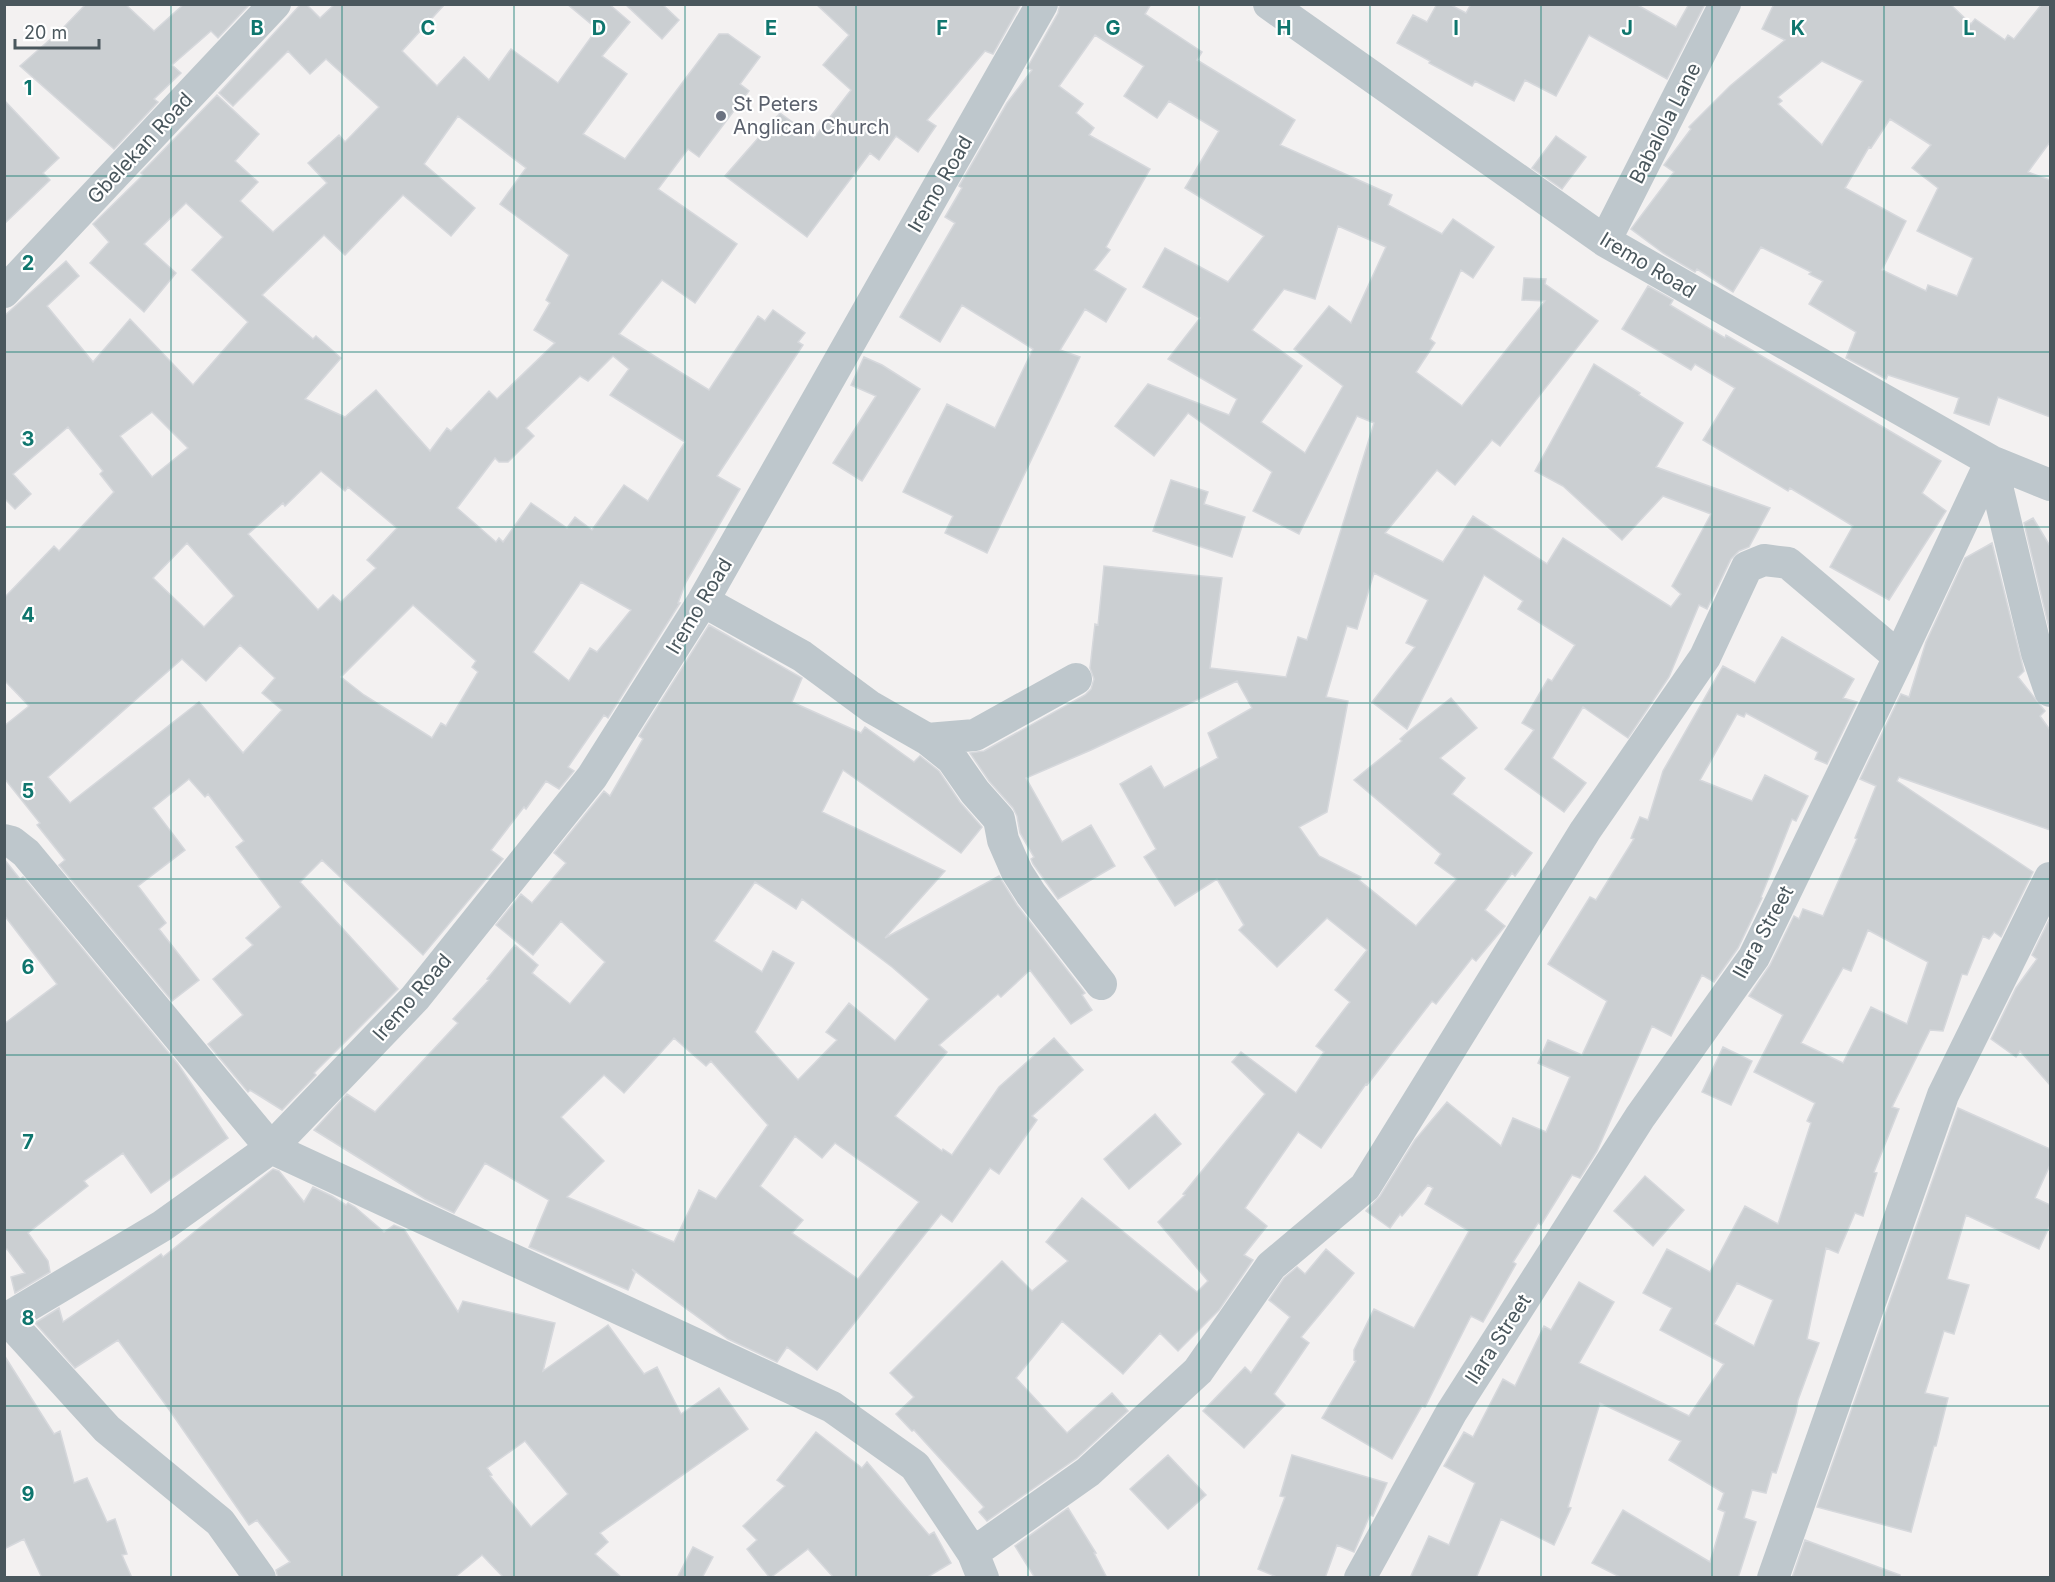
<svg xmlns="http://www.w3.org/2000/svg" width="2055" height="1582" viewBox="0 0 2055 1582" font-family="Inter,sans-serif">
  <rect width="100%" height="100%" fill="#f3f1f1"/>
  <path fill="#cbcfd2" stroke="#d6d8dc" stroke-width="1.5" fill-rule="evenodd" d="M 86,4 L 125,4 L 154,31 L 184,4 L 250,4 L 218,38 L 211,31 L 172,65 L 181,73 L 154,99 L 158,102 L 114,149 L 20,66 L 62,29 Z
    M 301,4 L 306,4 L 320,18 L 335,4 L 445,4 L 402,51 L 437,86 L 464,57 L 489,80 L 511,49 L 558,83 L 597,29 L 567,4 L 609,4 L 630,22 L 602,56 L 627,74 L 583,134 L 625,159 L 719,34 L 728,34 L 760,57 L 740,84 L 749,91 L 699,157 L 688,149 L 658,189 L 737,244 L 695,303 L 662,280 L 619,334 L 709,390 L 758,316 L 765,321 L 773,310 L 805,333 L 798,342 L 803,345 L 717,476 L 740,489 L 686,582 L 678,603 L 680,603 L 608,718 L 604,715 L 568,767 L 574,771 L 559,789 L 546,781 L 526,809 L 524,807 L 491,850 L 503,859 L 423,955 L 322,860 L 300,882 L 398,989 L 314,1073 L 316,1075 L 282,1110 L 250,1090 L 248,1092 L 208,1044 L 243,1015 L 213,979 L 253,945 L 246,938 L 281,907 L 236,847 L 244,841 L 208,794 L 205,797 L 189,779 L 153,808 L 185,850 L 138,886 L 166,923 L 159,929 L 199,980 L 172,1001 L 59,865 L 65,860 L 37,825 L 40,823 L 4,778 L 4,726 L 29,706 L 4,680 L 4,598 L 54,546 L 59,551 L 114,492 L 100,474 L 103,471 L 68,427 L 13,474 L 31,494 L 15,509 L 4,498 L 4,316 L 66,261 L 79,276 L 47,306 L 93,362 L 130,319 L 193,385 L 248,322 L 192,270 L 223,237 L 186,203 L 144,244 L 176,273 L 144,312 L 90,263 L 109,242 L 93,224 L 143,175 L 141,173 L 217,95 L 259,134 L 235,161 L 258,182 L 240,201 L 273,232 L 327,183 L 308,163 L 339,135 L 345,142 L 379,107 L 326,59 L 310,74 L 288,51 L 233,106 L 219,93 ZM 458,116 L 526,168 L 500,204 L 569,255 L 546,300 L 550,303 L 534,330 L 555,343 L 497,399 L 489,391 L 451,431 L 447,428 L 430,451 L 376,390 L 345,417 L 305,399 L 341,358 L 316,336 L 313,339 L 262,295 L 324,235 L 345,255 L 403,195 L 451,236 L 475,208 L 424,164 ZM 613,356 L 629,369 L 610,395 L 685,442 L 648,501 L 624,485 L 592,530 L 575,517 L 567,528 L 531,503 L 503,542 L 499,538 L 496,542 L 457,508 L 495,458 L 499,462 L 508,462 L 534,436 L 526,428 L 580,376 L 588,381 ZM 152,412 L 188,448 L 152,477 L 120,436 ZM 321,471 L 345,491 L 348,487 L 397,528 L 367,560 L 376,568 L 341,602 L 333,595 L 318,610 L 248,534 L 283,503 L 285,506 ZM 187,543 L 234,596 L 204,627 L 153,578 ZM 581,582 L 631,610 L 597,652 L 590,648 L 569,681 L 533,652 ZM 413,605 L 476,661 L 472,667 L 478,672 L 446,726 L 441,723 L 432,738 L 364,695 L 341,677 ZM 240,645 L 275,678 L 262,693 L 282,710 L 243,753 L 199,702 L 70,803 L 48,777 L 182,659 L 206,681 Z
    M 625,4 L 662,4 L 679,20 L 662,39 Z
    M 816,4 L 1021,4 L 993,54 L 985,51 L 927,120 L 936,126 L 918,152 L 896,136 L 879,160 L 870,153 L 807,237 L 725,176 L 780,113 L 814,138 L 851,90 L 823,65 L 849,35 Z
    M 1060,4 L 1151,4 L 1145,14 L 1202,52 L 1197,60 L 1295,120 L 1280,145 L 1392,195 L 1388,205 L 1442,234 L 1453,219 L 1494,247 L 1473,278 L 1461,270 L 1430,339 L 1435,343 L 1416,372 L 1462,406 L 1545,301 L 1522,300 L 1524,278 L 1546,279 L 1545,284 L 1598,321 L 1500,446 L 1492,440 L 1455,485 L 1437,470 L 1385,533 L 1443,562 L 1473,516 L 1547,564 L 1563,538 L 1671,607 L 1681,594 L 1672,586 L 1711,514 L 1663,496 L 1622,540 L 1563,486 L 1535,471 L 1594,364 L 1640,393 L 1639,395 L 1683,423 L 1656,467 L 1770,508 L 1749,547 L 1739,551 L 1731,559 L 1707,609 L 1699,605 L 1669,677 L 1628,738 L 1583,707 L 1552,758 L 1586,783 L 1564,812 L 1505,769 L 1534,730 L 1522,723 L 1548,679 L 1552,681 L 1575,645 L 1518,609 L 1523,601 L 1484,575 L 1407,729 L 1372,702 L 1415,647 L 1406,643 L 1428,600 L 1374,573 L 1357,629 L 1347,626 L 1326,697 L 1348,701 L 1327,812 L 1299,827 L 1319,856 L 1361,877 L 1359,880 L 1416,926 L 1457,879 L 1435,863 L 1441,854 L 1354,780 L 1402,741 L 1400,739 L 1409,731 L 1451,698 L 1477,728 L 1440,758 L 1465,778 L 1452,794 L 1532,853 L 1515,876 L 1512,873 L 1485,910 L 1505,926 L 1476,961 L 1472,958 L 1436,1004 L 1432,1001 L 1367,1085 L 1366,1084 L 1321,1148 L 1298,1132 L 1245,1208 L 1267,1226 L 1244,1255 L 1253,1260 L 1219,1310 L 1178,1351 L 1160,1333 L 1123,1374 L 1062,1321 L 1016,1378 L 1067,1433 L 1112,1393 L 1128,1411 L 1077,1458 L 987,1521 L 979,1512 L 984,1507 L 914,1430 L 912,1431 L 896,1414 L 914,1397 L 890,1373 L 1002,1261 L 1032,1291 L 1068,1261 L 1046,1242 L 1082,1198 L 1197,1292 L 1208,1281 L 1158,1222 L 1185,1195 L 1183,1194 L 1265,1094 L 1232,1062 L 1241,1052 L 1296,1093 L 1324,1052 L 1316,1046 L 1350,1002 L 1335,990 L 1367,950 L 1327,918 L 1277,967 L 1239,930 L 1244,925 L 1217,879 L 1175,906 L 1144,857 L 1156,849 L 1120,784 L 1151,766 L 1164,788 L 1218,758 L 1208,733 L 1252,708 L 1237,681 L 1091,750 L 1026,778 L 1062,842 L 1091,825 L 1115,866 L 1058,899 L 1033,864 L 1031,859 L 1034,857 L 1020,833 L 1017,816 L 1013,808 L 989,781 L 970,753 L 984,751 L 1085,695 L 1091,689 L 1094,679 L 1090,668 L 1095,624 L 1098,625 L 1104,566 L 1222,578 L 1210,668 L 1286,677 L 1298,637 L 1307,640 L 1374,423 L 1357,416 L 1299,534 L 1253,511 L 1272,472 L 1188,413 L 1154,456 L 1115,426 L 1148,384 L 1229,415 L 1237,399 L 1168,359 L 1200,318 L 1143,287 L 1165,248 L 1228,282 L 1264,236 L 1185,188 L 1219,131 L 1169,101 L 1157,118 L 1124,96 L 1144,66 L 1095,35 L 1059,86 L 1083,104 L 1076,113 L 1094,128 L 1089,135 L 1150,169 L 1106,247 L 1110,250 L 1094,270 L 1126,289 L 1106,322 L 1085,309 L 1060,350 L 1080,357 L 987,553 L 945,533 L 953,516 L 903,492 L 947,404 L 995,428 L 1033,349 L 962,305 L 940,342 L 900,317 L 955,223 L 945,217 L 962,188 L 959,186 L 1007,103 L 1032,70 L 1027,68 L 1058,13 ZM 1338,226 L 1386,247 L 1351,323 L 1329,306 L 1294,349 L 1343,386 L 1305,453 L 1261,422 L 1302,366 L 1252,330 L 1284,289 L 1315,299 Z
    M 1437,4 L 1449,4 L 1466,13 L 1471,4 L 1636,4 L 1676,27 L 1689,4 L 1705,4 L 1667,79 L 1589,35 L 1556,96 L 1525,80 L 1514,101 L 1475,81 L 1472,86 L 1429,63 L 1430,61 L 1397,43 L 1413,15 L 1427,22 Z
    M 1774,4 L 1950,4 L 1971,24 L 1975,19 L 2005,40 L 2008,35 L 2014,39 L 2042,4 L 2050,4 L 2050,142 L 2028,172 L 2050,180 L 2050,417 L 1998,397 L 1989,425 L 1954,413 L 1959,398 L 1888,375 L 1886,379 L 1846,358 L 1856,332 L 1809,304 L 1823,281 L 1809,274 L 1811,272 L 1761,247 L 1733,292 L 1697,269 L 1695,272 L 1663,253 L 1631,229 L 1674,172 L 1664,165 L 1691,129 L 1689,127 L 1730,86 L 1785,40 L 1762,29 ZM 1822,61 L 1863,81 L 1822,145 L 1778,104 L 1782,101 L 1778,97 ZM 1890,119 L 1931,145 L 1912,168 L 1938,188 L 1917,231 L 1973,258 L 1957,296 L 1928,285 L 1926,291 L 1882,270 L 1906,221 L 1845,188 L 1869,147 L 1871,148 Z
    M 4,100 L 59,158 L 43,173 L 50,180 L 4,224 Z
    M 1556,136 L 1586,157 L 1562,189 L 1532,168 Z
    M 1648,286 L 1673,300 L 1670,305 L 1725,338 L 1726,335 L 1941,461 L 1922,493 L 1946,511 L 1889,600 L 1830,567 L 1853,526 L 1790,488 L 1788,491 L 1703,440 L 1735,388 L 1695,364 L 1691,370 L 1622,329 Z
    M 864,357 L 882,365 L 920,389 L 862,481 L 833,463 L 876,396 L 851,385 Z
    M 1171,480 L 1208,492 L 1204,504 L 1245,517 L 1232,557 L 1153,531 Z
    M 2033,518 L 2050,546 L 2050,632 L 2024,523 Z
    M 1992,543 L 2024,671 L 2018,677 L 2045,711 L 2040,716 L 2050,730 L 2050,830 L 1899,777 L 1897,781 L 2033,872 L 2001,937 L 1994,932 L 1989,939 L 1983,936 L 1967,975 L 1962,974 L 1943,1031 L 1930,1030 L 1892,1107 L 1899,1109 L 1874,1172 L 1877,1173 L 1863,1216 L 1855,1213 L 1838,1253 L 1826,1248 L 1807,1339 L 1819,1343 L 1798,1400 L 1796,1412 L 1776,1473 L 1772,1472 L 1766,1493 L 1752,1490 L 1744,1518 L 1756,1522 L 1738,1578 L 1622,1578 L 1592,1563 L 1623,1510 L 1710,1562 L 1725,1512 L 1718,1509 L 1724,1493 L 1669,1460 L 1681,1441 L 1600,1403 L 1568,1507 L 1571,1508 L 1554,1545 L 1501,1519 L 1476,1578 L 1410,1578 L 1429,1536 L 1449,1545 L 1475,1483 L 1444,1466 L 1464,1432 L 1473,1437 L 1503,1379 L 1515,1386 L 1544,1326 L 1551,1330 L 1579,1282 L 1614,1302 L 1579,1363 L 1689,1416 L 1724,1364 L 1660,1330 L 1672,1308 L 1643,1293 L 1667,1249 L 1710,1272 L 1745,1206 L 1778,1224 L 1811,1123 L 1807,1121 L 1815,1103 L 1754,1072 L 1783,1015 L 1749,996 L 1770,965 L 1794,916 L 1799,919 L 1803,909 L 1823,916 L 1857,839 L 1855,838 L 1876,786 L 1860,779 L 1901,694 L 1909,697 L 1926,642 L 1965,558 ZM 1868,930 L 1928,962 L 1907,1024 L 1871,1007 L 1843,1063 L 1801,1043 L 1843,968 L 1851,971 ZM 1737,1283 L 1773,1300 L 1754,1346 L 1714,1324 Z
    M 709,625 L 802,678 L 792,702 L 861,733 L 865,727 L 914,762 L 920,756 L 939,771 L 960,802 L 982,827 L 961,853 L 843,770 L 822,812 L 945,871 L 885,938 L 999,876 L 1017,905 L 1085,993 L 1082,995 L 1092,1010 L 1071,1024 L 1030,970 L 1001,997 L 998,994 L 939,1045 L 947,1052 L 895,1116 L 942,1151 L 943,1149 L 952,1155 L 999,1087 L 1054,1038 L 1083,1070 L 1032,1116 L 1037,1120 L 999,1174 L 990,1168 L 952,1222 L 941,1214 L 817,1370 L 787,1347 L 777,1362 L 728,1339 L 632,1269 L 635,1273 L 628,1290 L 529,1247 L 549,1200 L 485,1163 L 454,1213 L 425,1199 L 314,1130 L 347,1094 L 375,1112 L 458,1023 L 453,1019 L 489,980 L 487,979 L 515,945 L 538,965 L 532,973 L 570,1004 L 605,962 L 561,921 L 533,955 L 496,925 L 521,894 L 532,903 L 566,863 L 554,853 L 604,791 L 610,796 L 643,739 L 639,736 ZM 755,882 L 796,909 L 802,899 L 892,967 L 929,999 L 895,1041 L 849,1003 L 826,1032 L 837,1040 L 798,1080 L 755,1032 L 794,963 L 773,951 L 762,972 L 714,941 ZM 674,1038 L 706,1066 L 711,1061 L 768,1125 L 716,1199 L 699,1190 L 674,1242 L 567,1197 L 604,1161 L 561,1117 L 604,1075 L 624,1093 ZM 795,1136 L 822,1158 L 835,1143 L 919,1202 L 858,1279 L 792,1233 L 803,1220 L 760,1186 Z
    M 1782,637 L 1854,679 L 1843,698 L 1857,702 L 1827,764 L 1815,759 L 1818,752 L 1746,713 L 1744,717 L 1737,714 L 1700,780 L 1752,801 L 1765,775 L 1808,796 L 1796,821 L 1792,819 L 1761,897 L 1762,898 L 1738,948 L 1714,982 L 1702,975 L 1671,1036 L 1652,1026 L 1597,1151 L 1580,1178 L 1572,1175 L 1541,1225 L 1538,1223 L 1513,1262 L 1516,1264 L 1483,1322 L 1471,1316 L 1425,1407 L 1422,1406 L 1392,1459 L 1322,1418 L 1356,1361 L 1354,1360 L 1354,1350 L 1374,1309 L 1414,1328 L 1469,1231 L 1425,1204 L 1433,1188 L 1428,1185 L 1402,1216 L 1400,1214 L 1390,1228 L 1366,1211 L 1380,1196 L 1415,1140 L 1447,1102 L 1501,1146 L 1513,1118 L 1546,1132 L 1570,1077 L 1538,1063 L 1548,1040 L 1582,1055 L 1607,1001 L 1548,964 L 1590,897 L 1596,900 L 1634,839 L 1631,838 L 1640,817 L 1648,820 L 1663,771 L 1723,666 L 1755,683 Z
    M 4,859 L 20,879 L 23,877 L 178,1064 L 228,1138 L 151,1193 L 123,1153 L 84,1181 L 88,1186 L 28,1233 L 48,1261 L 50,1272 L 15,1293 L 11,1277 L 25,1273 L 7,1249 L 4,1251 L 4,1024 L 57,984 L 4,915 Z
    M 2050,918 L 2050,1085 L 2020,1051 L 2016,1057 L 1991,1039 L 2016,988 L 2037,959 L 2032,955 Z
    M 1723,1047 L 1752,1061 L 1731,1105 L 1702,1092 Z
    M 1958,1108 L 2050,1149 L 2050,1165 L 2035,1198 L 2050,1205 L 2050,1225 L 2039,1249 L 1966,1215 L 1947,1279 L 1969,1285 L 1954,1334 L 1944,1331 L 1925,1393 L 1948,1398 L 1936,1446 L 1934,1446 L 1911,1532 L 1817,1507 Z
    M 1155,1114 L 1181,1144 L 1129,1189 L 1104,1159 Z
    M 273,1169 L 279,1171 L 304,1202 L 313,1187 L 332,1196 L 346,1205 L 348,1203 L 355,1207 L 384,1232 L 394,1225 L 404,1229 L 458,1312 L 463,1301 L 555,1323 L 543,1371 L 608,1325 L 644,1374 L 657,1367 L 681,1414 L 719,1388 L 748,1429 L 600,1533 L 608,1542 L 595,1554 L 622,1578 L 504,1578 L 482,1555 L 454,1578 L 278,1578 L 276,1570 L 290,1562 L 257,1520 L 249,1525 L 168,1408 L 118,1340 L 75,1368 L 35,1323 L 59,1308 L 63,1322 L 161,1254 L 163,1257 ZM 525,1441 L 568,1494 L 531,1527 L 490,1476 L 492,1475 L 487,1468 Z
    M 1645,1176 L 1684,1210 L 1653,1246 L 1614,1211 Z
    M 1326,1249 L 1354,1273 L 1301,1337 L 1309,1343 L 1274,1394 L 1285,1405 L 1244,1448 L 1203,1411 L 1245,1367 L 1251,1373 L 1290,1317 L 1269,1300 L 1284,1278 L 1297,1267 L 1305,1274 Z
    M 4,1355 L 54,1434 L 60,1431 L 74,1483 L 87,1478 L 107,1522 L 115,1519 L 127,1554 L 122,1555 L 132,1578 L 42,1578 L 24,1539 L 4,1549 Z
    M 816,1432 L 862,1468 L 867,1462 L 929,1535 L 934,1532 L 951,1563 L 926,1578 L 834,1578 L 808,1549 L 770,1578 L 747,1549 L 757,1540 L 743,1526 L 785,1486 L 777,1480 Z
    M 1168,1455 L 1206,1495 L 1168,1529 L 1130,1489 Z
    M 1292,1455 L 1387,1483 L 1373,1516 L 1370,1515 L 1354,1552 L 1337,1545 L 1325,1578 L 1279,1578 L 1258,1569 L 1285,1497 L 1280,1496 Z
    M 1068,1508 L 1096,1553 L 1094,1553 L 1107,1578 L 1035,1578 L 1015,1546 Z
    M 1805,1540 L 1900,1575 L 1900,1578 L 1792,1578 Z
    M 693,1547 L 713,1557 L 702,1578 L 677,1578 Z"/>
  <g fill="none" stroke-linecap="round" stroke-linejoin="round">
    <path stroke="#bec7cc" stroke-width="32" d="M 1269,4 L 1605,241 L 1991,461 L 2050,485
      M 1605,241 L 1725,4
      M 4,292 L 275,4
      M 703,601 L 802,656 L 871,707 L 927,739 L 952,759 L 975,792 L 999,819 L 1003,840 L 1017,872 L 1031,894 L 1101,984
      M 927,739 L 975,735 L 1076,679
      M 4,840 L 12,842 L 26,853 L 271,1148 L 832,1407 L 915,1466 L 973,1553 L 983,1578
      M 4,1316 L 107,1429 L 220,1522 L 260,1578
      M 4,1320 L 162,1226 L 271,1148 L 415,998 L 592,777 L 703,601 L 1042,4
      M 973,1553 L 1088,1472 L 1198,1371 L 1271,1266 L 1365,1187 L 1585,831 L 1705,657 L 1747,567 L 1764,560 L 1788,563 L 1899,657
      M 1360,1578 L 1451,1413 L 1640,1117 L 1754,957 L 1899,657 L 1991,461 L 2037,653 L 2050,691
      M 1773,1578 L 1943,1095 L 2050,878"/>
  </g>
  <path fill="none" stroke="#0f766e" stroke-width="1.5" stroke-opacity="0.55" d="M 171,4 L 171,1578M 342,4 L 342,1578M 514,4 L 514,1578M 685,4 L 685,1578M 856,4 L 856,1578M 1028,4 L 1028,1578M 1199,4 L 1199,1578M 1370,4 L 1370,1578M 1541,4 L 1541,1578M 1712,4 L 1712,1578M 1884,4 L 1884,1578M 4,176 L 2050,176M 4,352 L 2050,352M 4,527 L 2050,527M 4,703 L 2050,703M 4,879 L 2050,879M 4,1055 L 2050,1055M 4,1230 L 2050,1230M 4,1406 L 2050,1406"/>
  <circle fill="#6b7280" stroke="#fff" stroke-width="2" cx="721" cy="116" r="6"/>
  <g text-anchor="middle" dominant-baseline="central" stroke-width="4.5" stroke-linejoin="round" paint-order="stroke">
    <g font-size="20" fill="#5b616d" stroke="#fff" text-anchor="start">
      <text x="733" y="104">St Peters<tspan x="733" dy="23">Anglican Church</tspan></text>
    </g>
    <g font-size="20" fill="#4a575d" stroke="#fff">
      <text transform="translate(1665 123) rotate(-63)">Babalola Lane</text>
      <text transform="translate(140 148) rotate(-47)">Gbelekan Road</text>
      <text transform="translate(940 184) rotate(-60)">Iremo Road</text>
      <text transform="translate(1648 265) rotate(31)">Iremo Road</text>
      <text transform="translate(699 606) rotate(-59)">Iremo Road</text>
      <text transform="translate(1763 932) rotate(-61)">Ilara Street</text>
      <text transform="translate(412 997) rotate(-49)">Iremo Road</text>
      <text transform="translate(1498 1339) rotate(-57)">Ilara Street</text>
    </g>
  </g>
  <g font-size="20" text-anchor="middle" font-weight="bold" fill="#0f766e" stroke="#fff" stroke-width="4.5" stroke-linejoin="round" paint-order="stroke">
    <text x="257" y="35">B</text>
    <text x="428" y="35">C</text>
    <text x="599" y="35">D</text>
    <text x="771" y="35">E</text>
    <text x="942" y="35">F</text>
    <text x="1113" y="35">G</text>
    <text x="1284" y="35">H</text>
    <text x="1456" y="35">I</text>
    <text x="1627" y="35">J</text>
    <text x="1798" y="35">K</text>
    <text x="1969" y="35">L</text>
    <text x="28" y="95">1</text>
    <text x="28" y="270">2</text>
    <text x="28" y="446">3</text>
    <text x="28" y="622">4</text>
    <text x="28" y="798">5</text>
    <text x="28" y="974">6</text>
    <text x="28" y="1149">7</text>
    <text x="28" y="1325">8</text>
    <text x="28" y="1501">9</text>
  </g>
  <rect width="2055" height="1582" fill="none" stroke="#4a575d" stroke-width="12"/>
  <path d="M15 39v9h84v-9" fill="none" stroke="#4a575d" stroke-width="3"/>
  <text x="24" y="39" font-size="18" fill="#4a575d" stroke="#ffffff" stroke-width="4.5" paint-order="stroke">20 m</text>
</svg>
